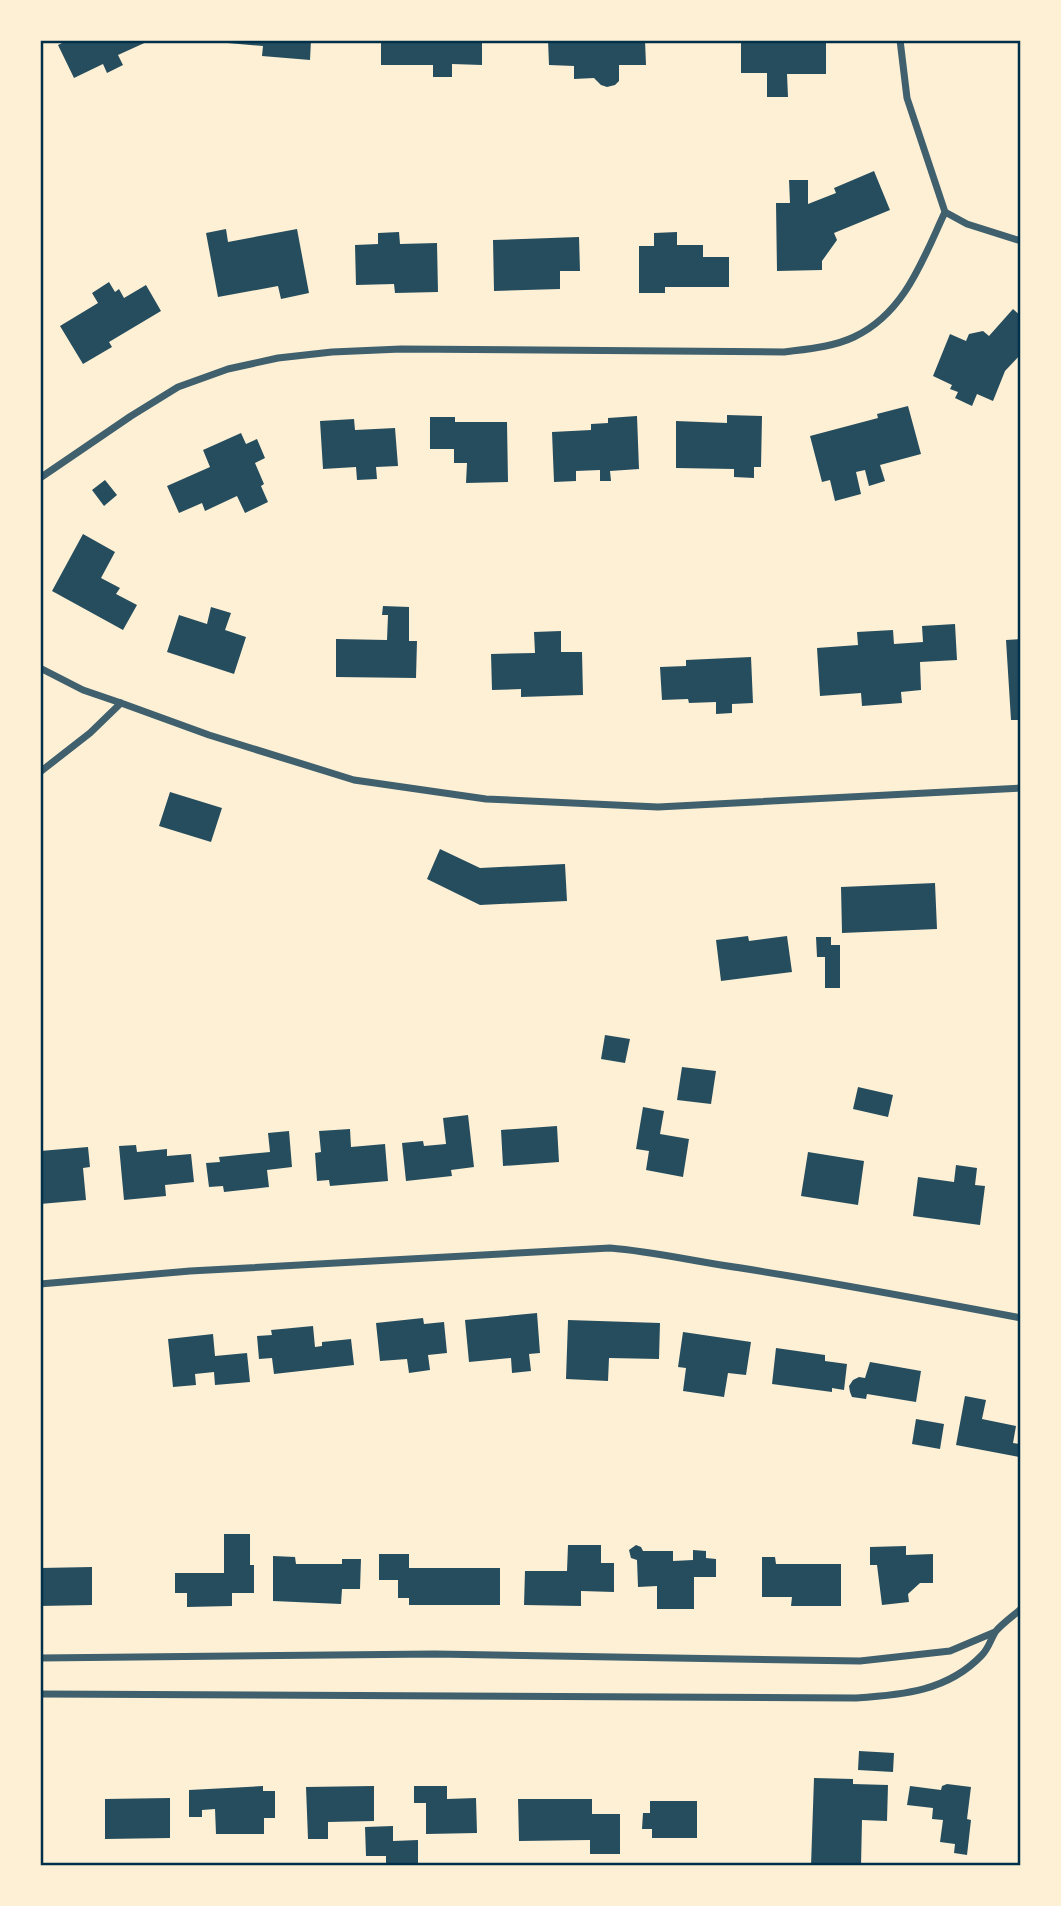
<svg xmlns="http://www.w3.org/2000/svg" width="1061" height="1906" viewBox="0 0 1061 1906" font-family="Inter,sans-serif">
  <rect width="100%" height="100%" fill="#fdf0d5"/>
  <path fill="#264d5e" d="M 68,40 L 151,40 L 118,55 L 123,65 L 107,73 L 103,64 L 74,78 L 58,45 Z
    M 216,40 L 311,40 L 310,60 L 262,56 L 263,46 L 216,42 Z
    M 381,40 L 482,40 L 482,65 L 452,64 L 452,77 L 433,77 L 433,65 L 381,65 Z
    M 548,40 L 645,40 L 646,65 L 619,65 L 619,81 L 615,85 L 607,87 L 601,85 L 594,78 L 574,79 L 574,66 L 549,65 Z
    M 741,40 L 826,40 L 826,74 L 787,74 L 788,97 L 767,97 L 767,73 L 741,73 Z
    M 874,171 L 890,210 L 834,233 L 837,240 L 822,261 L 822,270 L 777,271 L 776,203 L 790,203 L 789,180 L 808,180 L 808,204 L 836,193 L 834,188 Z
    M 226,229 L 228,242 L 297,229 L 309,293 L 281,299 L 278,286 L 218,297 L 206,233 Z
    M 399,232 L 400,244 L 437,243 L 438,292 L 395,293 L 394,284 L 356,285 L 355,245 L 378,244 L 378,233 Z
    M 677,232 L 677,245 L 703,245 L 703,257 L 729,257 L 729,287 L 665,287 L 665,293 L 639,293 L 639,246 L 654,246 L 654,233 Z
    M 579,237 L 580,271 L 560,271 L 560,289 L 494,291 L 493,240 Z
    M 109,282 L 115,292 L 119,289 L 124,298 L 146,285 L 161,311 L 109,342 L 112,347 L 83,364 L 60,326 L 98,303 L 92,293 Z
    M 1013,309 L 1021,316 L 1021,354 L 1005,371 L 993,401 L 977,394 L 972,406 L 955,398 L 958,392 L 950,389 L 952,385 L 933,376 L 950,334 L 966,341 L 969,334 L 983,331 L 989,336 Z
    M 908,406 L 921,454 L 880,465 L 885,481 L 869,486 L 865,470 L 856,472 L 861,494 L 835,501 L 830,480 L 822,482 L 810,436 L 878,418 L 877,414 Z
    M 727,415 L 762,416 L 761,467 L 754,467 L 754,478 L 734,477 L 734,469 L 676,468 L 676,421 L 727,423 Z
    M 637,416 L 639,469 L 610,471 L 611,481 L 600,481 L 600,470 L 576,471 L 576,481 L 554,482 L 552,432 L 591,430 L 591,424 L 608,423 L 608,418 Z
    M 430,417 L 455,417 L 455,422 L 507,422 L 508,482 L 466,483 L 467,463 L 454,463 L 454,449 L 430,449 Z
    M 354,419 L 355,430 L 395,428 L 398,466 L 376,467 L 377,479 L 357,480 L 356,467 L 323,469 L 320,421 Z
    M 241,433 L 246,444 L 257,439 L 265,458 L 255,463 L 264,484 L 261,486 L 268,502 L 245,513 L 237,496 L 205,511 L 202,503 L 179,513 L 167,486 L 210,467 L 203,450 Z
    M 105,480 L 117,495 L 104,506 L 92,490 Z
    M 83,534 L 115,552 L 101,578 L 120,588 L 116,594 L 137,605 L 123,630 L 52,591 Z
    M 383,606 L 409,607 L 409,641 L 417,641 L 416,678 L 336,677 L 336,639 L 387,640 L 388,615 L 382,615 Z
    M 211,607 L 231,613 L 225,630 L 246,637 L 234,674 L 167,652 L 179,615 L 207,624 Z
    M 955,624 L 957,660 L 920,662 L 921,690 L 901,692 L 902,703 L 862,706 L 861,693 L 820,696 L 817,648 L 858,645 L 857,632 L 893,630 L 894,644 L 923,642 L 922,626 Z
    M 561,631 L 561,652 L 582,652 L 583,695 L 521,697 L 521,689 L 492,690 L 491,654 L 535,653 L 534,632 Z
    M 1021,639 L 1021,720 L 1011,720 L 1006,640 Z
    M 751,657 L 753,703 L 732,704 L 732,713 L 716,714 L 716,702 L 689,703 L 688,699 L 662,700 L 660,667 L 686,666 L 686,660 Z
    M 170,792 L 222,808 L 211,842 L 159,826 Z
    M 440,849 L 480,868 L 565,864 L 567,901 L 480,905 L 427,879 Z
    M 935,883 L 937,929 L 842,933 L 841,887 Z
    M 748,936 L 749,941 L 787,936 L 792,972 L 721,981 L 716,940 Z
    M 816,937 L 831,937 L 831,945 L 840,945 L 840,988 L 825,988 L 825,957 L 817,957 Z
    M 605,1035 L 630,1039 L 625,1063 L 601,1059 Z
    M 682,1067 L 716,1071 L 711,1104 L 677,1100 Z
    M 858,1087 L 893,1095 L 888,1117 L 853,1109 Z
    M 643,1107 L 664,1111 L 660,1134 L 689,1139 L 683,1177 L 646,1170 L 649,1151 L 636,1149 Z
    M 468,1115 L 474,1167 L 451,1170 L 452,1176 L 406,1181 L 402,1143 L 423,1141 L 424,1146 L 446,1144 L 443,1118 Z
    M 557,1126 L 559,1162 L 503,1166 L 501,1130 Z
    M 350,1129 L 351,1147 L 385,1144 L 388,1181 L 330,1186 L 329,1180 L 317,1181 L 315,1153 L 321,1152 L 319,1131 Z
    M 289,1131 L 292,1167 L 267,1170 L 269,1187 L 224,1192 L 223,1186 L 209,1187 L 206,1163 L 220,1162 L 219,1157 L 270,1152 L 268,1133 Z
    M 136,1145 L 137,1152 L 167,1149 L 167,1156 L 191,1154 L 194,1182 L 165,1185 L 166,1196 L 124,1200 L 119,1146 Z
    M 88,1147 L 90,1167 L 83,1168 L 86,1200 L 40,1204 L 40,1151 Z
    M 808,1152 L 864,1161 L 858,1205 L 801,1196 Z
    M 956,1165 L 977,1168 L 975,1185 L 985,1186 L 980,1225 L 913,1216 L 918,1177 L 954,1182 Z
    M 537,1313 L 540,1353 L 529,1354 L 531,1371 L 512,1373 L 511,1358 L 469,1362 L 465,1320 Z
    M 423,1318 L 424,1324 L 444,1322 L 447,1353 L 428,1355 L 430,1370 L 409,1373 L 407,1359 L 380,1361 L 376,1323 Z
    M 568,1320 L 660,1323 L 659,1359 L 609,1358 L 608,1381 L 566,1379 Z
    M 313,1326 L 315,1347 L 322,1346 L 322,1342 L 351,1339 L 354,1365 L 274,1374 L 272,1358 L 259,1359 L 257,1336 L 272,1335 L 271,1330 Z
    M 683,1332 L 751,1342 L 746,1375 L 728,1373 L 724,1397 L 683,1391 L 686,1368 L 678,1367 Z
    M 213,1334 L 215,1356 L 247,1353 L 250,1382 L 215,1385 L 214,1372 L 195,1374 L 196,1385 L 173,1387 L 168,1339 Z
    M 776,1348 L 825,1355 L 825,1361 L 847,1364 L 844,1390 L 832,1388 L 832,1392 L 772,1384 Z
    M 870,1362 L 921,1371 L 916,1402 L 867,1394 L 866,1399 L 852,1397 L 850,1392 L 849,1386 L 853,1380 L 859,1377 L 865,1378 Z
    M 965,1396 L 986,1400 L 982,1419 L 1016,1426 L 1013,1443 L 1021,1444 L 1019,1457 L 956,1445 Z
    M 916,1419 L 944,1424 L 940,1449 L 912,1444 Z
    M 224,1534 L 250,1534 L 250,1565 L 254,1565 L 254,1593 L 232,1593 L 232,1606 L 187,1607 L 187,1593 L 175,1593 L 175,1573 L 224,1573 Z
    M 568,1545 L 601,1545 L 601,1563 L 614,1563 L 614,1592 L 581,1591 L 581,1606 L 524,1605 L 525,1571 L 567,1571 Z
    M 636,1545 L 641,1547 L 643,1551 L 673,1551 L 673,1561 L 693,1560 L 693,1550 L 706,1551 L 706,1558 L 716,1559 L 716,1577 L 694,1577 L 694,1609 L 657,1609 L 657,1586 L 638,1587 L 637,1560 L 631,1558 L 629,1550 Z
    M 906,1546 L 906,1555 L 933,1554 L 933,1583 L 920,1583 L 908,1594 L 909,1602 L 882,1605 L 877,1565 L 870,1565 L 870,1547 Z
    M 379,1554 L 409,1554 L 409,1568 L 500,1568 L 500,1605 L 409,1605 L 409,1598 L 398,1598 L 398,1580 L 379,1580 Z
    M 273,1556 L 295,1557 L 296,1564 L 342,1564 L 342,1559 L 361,1559 L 360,1589 L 342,1589 L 341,1604 L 273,1601 Z
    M 762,1557 L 775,1557 L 776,1564 L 841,1564 L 841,1606 L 791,1606 L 792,1597 L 762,1597 Z
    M 92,1567 L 92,1605 L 40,1606 L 40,1568 Z
    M 859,1751 L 894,1753 L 893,1772 L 858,1770 Z
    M 814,1778 L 853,1779 L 853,1784 L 888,1785 L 887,1821 L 862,1820 L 861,1866 L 811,1866 Z
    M 947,1784 L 971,1787 L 967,1819 L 971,1820 L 967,1855 L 954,1853 L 955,1844 L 940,1842 L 943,1820 L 932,1819 L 933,1808 L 907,1805 L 910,1786 L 941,1790 L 942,1786 Z
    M 263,1786 L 263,1791 L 275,1791 L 275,1818 L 264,1818 L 264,1834 L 216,1834 L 215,1809 L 202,1810 L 202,1817 L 189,1817 L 189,1790 Z
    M 374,1786 L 374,1821 L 328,1822 L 328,1839 L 308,1839 L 306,1787 Z
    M 414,1786 L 447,1786 L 447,1799 L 476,1798 L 477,1833 L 426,1834 L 426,1803 L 414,1803 Z
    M 170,1798 L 170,1838 L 105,1839 L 105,1799 Z
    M 518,1799 L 592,1799 L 592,1814 L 620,1814 L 620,1854 L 590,1854 L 590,1840 L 519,1841 Z
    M 650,1801 L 697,1801 L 697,1838 L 652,1838 L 652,1829 L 642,1829 L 643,1813 L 650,1813 Z
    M 393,1826 L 393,1841 L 418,1840 L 418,1866 L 386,1866 L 386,1856 L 366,1856 L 365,1827 Z"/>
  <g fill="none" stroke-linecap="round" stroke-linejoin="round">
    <path stroke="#3f606c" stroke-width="7" d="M 945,212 L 967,224 L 1021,241
      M 40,478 L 131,416 L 178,387 L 228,369 L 278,358 L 332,352 L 401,349 L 784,352 C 807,349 833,347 854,337 C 905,313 923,259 945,212 L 907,98 L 900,40
      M 40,668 L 83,690 L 121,703 L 209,735 L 354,780 L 486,799 L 658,807 L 1021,788
      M 40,772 L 90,733 L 121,703
      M 40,1284 L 190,1271 L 610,1248 C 648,1251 684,1259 721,1265 C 821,1280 921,1299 1021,1318
      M 40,1658 L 435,1654 L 860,1661 L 950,1651 L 995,1632
      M 40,1694 L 856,1698 C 903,1695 948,1691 982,1655 C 989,1648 991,1638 996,1631 C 1003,1623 1013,1616 1021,1609"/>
  </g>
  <rect width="1061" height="1906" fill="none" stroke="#fdf0d5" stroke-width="84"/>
  <rect x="42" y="42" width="977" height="1822" fill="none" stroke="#003049" stroke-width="2.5"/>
</svg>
